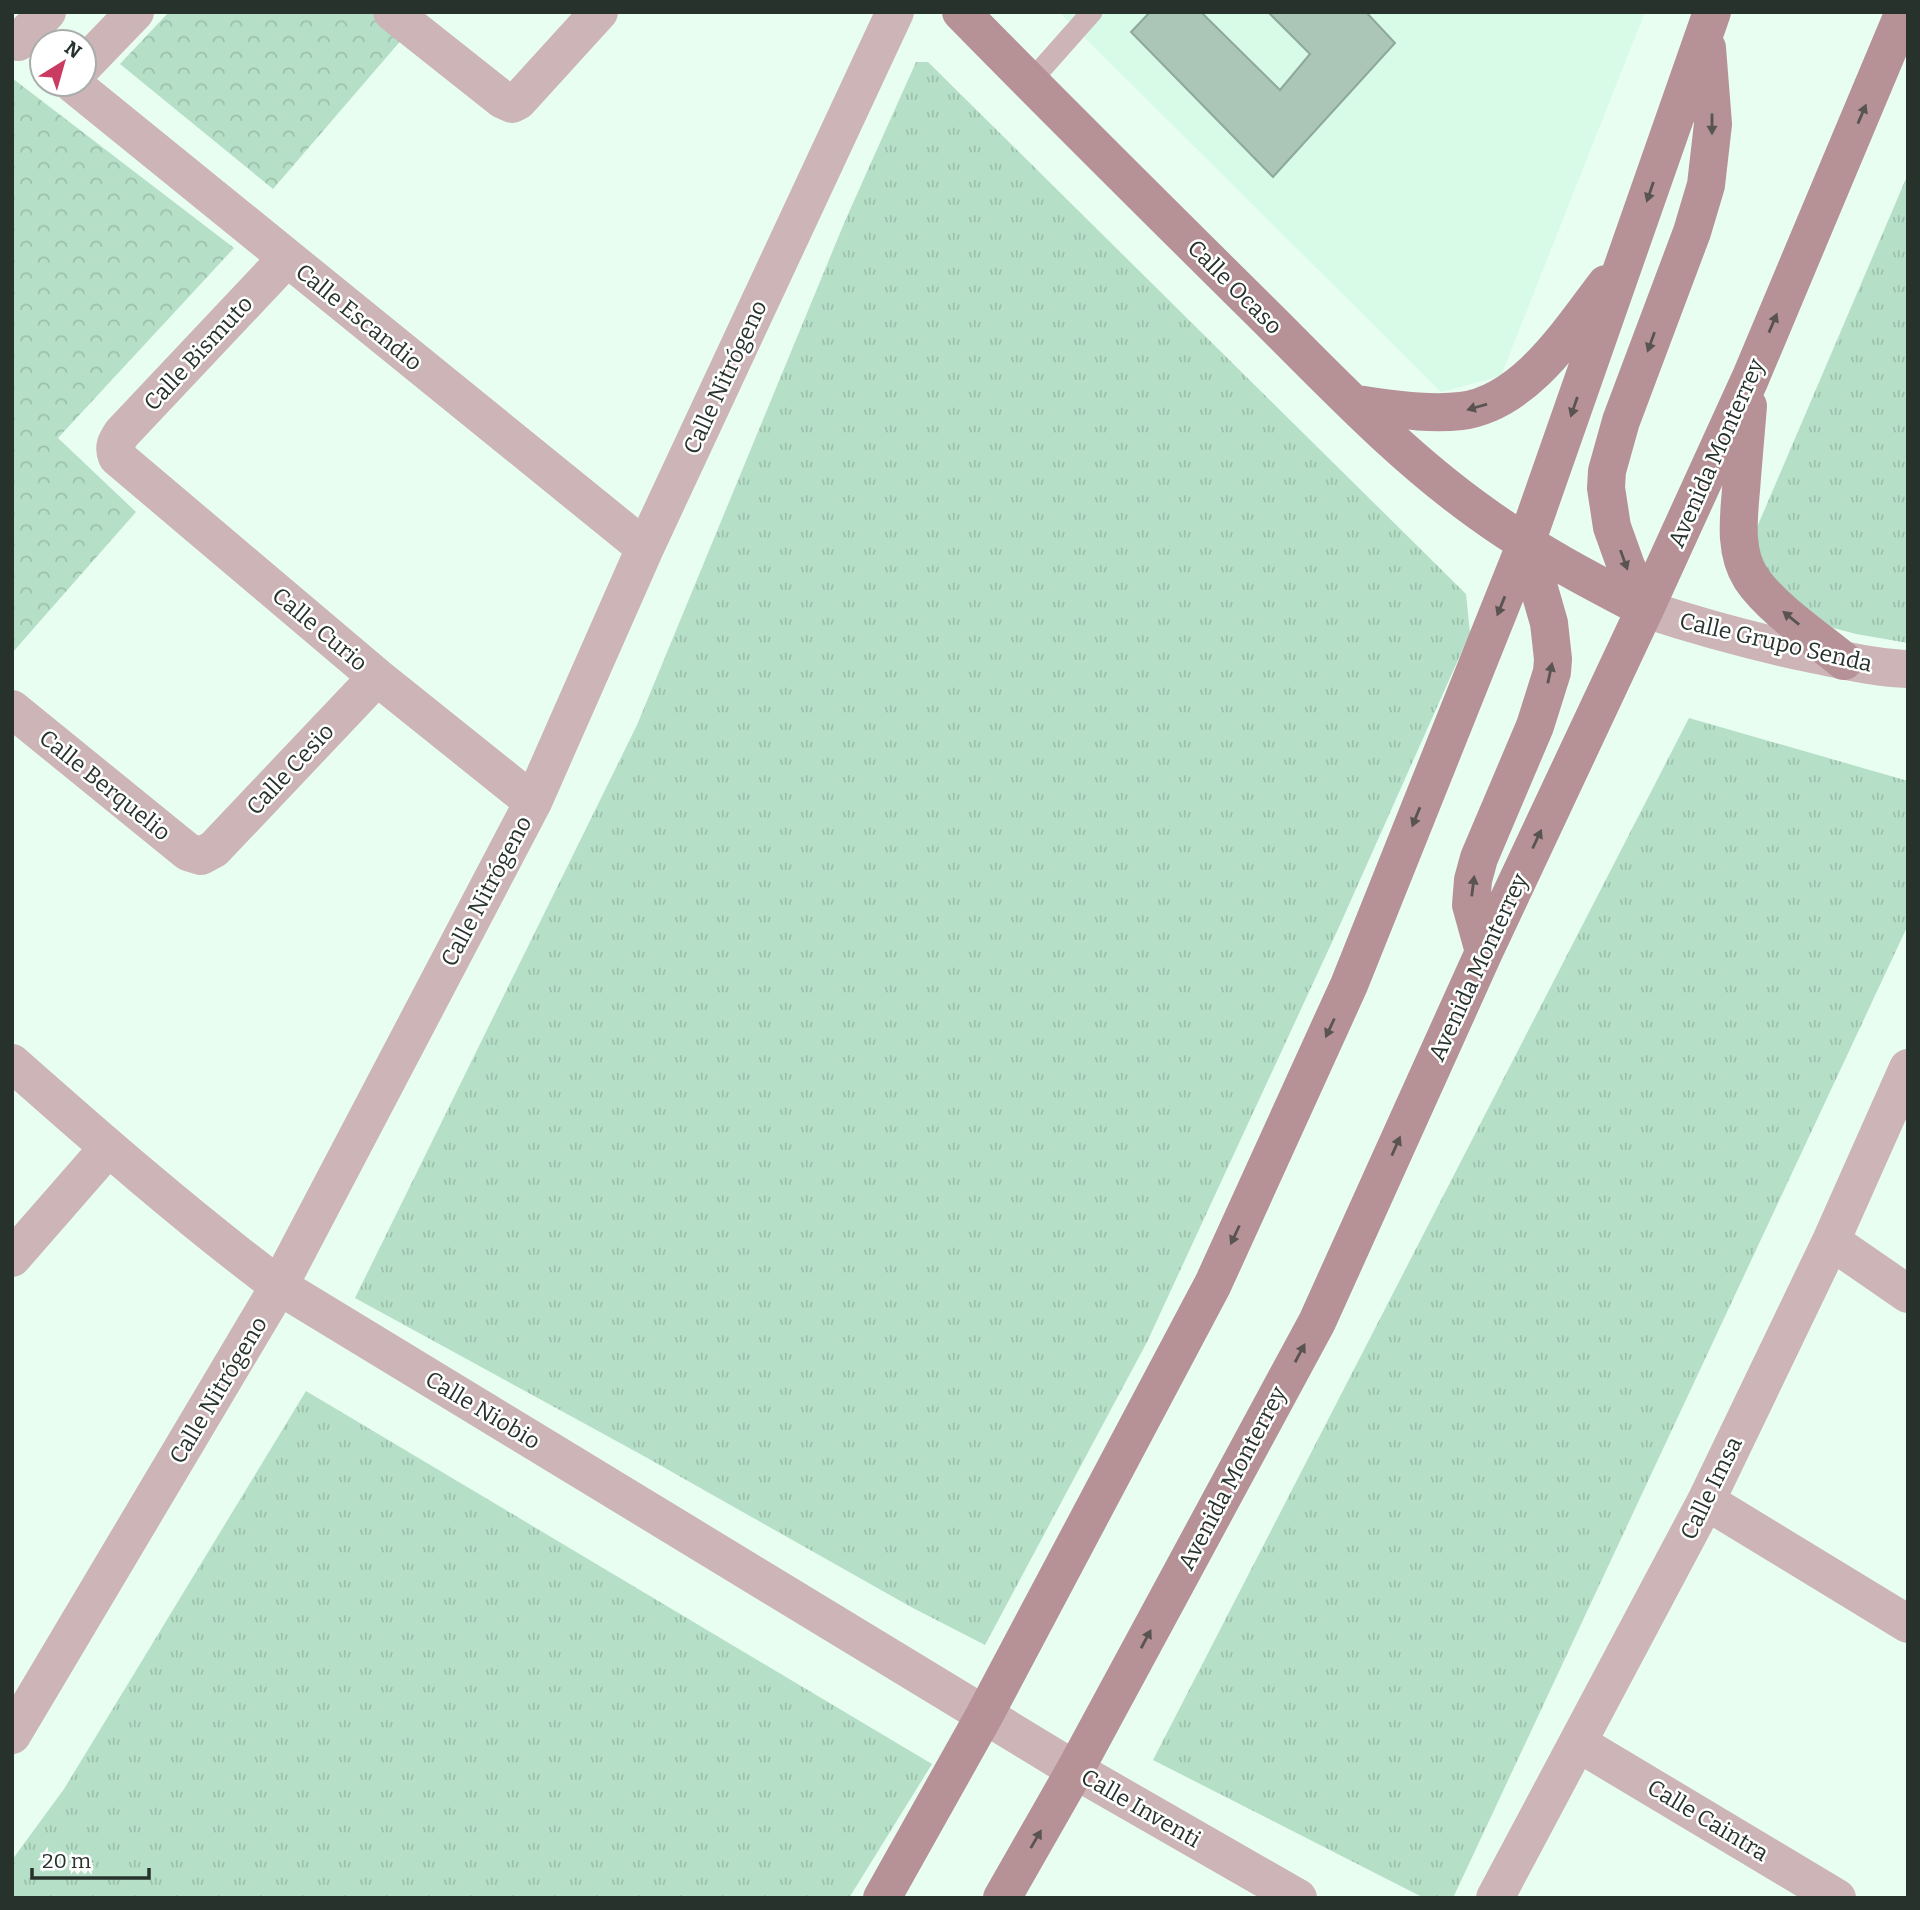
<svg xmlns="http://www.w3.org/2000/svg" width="1920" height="1910" viewBox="0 0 1920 1910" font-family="Bitter,serif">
  <defs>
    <pattern id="grass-tufts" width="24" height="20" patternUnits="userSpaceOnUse" patternTransform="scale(1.75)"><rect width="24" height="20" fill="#b5dfc7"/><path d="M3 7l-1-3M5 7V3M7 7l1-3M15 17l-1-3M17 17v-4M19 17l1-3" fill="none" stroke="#9cc0ab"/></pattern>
    <pattern id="forest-crowns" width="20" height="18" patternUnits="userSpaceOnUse" patternTransform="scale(1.75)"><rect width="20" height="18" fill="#b5dfc7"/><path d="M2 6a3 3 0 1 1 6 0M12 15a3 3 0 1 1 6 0" fill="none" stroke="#9cc0ab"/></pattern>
  </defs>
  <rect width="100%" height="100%" fill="#e8fef1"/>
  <path fill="#d7fbe7" d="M 1059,12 L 1645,12 L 1501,376 L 1441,392 Z"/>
  <path fill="url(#grass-tufts)" d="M 916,62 L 928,62 L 1466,594 L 1470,633 L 1339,927 L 1147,1342 L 985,1645 L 911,1607 L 642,1455 L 355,1298 L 637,725 L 845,221 Z
    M 1908,174 L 1908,643 L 1856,634 L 1815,623 L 1746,553 Z
    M 1689,718 L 1908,781 L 1908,925 L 1453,1898 L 1424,1898 L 1153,1760 Z
    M 306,1391 L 932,1764 L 849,1898 L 12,1898 L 12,1860 L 64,1789 Z"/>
  <path fill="url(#forest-crowns)" d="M 169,12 L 371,12 L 403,38 L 273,189 L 120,64 Z
    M 12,78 L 234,248 L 58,438 L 136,512 L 12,653 Z"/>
  <path fill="#abc5b6" stroke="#8ea899" stroke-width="2" d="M 1150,12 L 1201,12 L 1280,90 L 1310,54 L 1268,12 L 1366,12 L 1395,43 L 1273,177 L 1131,32 Z"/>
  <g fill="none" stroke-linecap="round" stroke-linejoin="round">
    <path stroke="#ccb4b7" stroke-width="21" d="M 1030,82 L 1092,12"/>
    <path stroke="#ccb4b7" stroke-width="38" d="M 392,12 L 503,100 L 512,104 L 518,101 L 599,12
      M 18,42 L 47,12
      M 84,65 L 135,12
      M 73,84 L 645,548
      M 287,258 L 122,433 C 116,442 113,447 117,457 L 377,677 L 533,802
      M 1645,609 C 1700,627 1755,642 1812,654 C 1843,660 1876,668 1908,669
      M 12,709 L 188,852 L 201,856 L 214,849 L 377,677
      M 12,1063 C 99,1140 186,1216 279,1286 L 1075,1770 L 1298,1898
      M 1831,1241 L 1908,1294
      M 12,1258 L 108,1148
      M 1706,1501 L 1908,1624
      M 12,1735 L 279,1286 L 533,802 L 645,548 L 895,12
      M 1578,1743 L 1837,1898
      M 1495,1898 L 1706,1501 L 1831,1241 L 1908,1068"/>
    <path stroke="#b69297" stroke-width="38" d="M 961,12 C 1059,112 1158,210 1258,309 C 1329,379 1398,454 1481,513 C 1532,550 1589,580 1645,609
      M 1354,404 C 1389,408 1425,415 1461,411 C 1525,403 1570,331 1606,284
      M 1748,406 C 1746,430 1744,453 1742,477 C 1740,510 1732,548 1751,578 C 1770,607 1816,638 1844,661
      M 1645,609 L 1626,566 L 1612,527 L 1606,488 L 1607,471 L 1621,421 L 1692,232 L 1706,185 L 1713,124 L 1707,48
      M 1484,952 L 1471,905 L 1473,880 L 1479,858 L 1535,726 L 1552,672 L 1553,659 L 1549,623 L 1526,543
      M 882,1898 L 984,1716 L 1213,1284 L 1349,985 L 1526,543 L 1712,12
      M 1002,1898 L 1075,1770 L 1317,1322 L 1484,952 L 1645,609 L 1750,379 L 1904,12"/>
  </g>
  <defs><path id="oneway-solid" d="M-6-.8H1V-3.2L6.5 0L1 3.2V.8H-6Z" transform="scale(1.75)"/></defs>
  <g fill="#595451">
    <use href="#oneway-solid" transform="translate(1862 114) rotate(-67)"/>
    <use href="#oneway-solid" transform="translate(1712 124) rotate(90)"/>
    <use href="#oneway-solid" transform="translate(1650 192) rotate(109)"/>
    <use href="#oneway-solid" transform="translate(1773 323) rotate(-67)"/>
    <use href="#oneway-solid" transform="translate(1651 342) rotate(110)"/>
    <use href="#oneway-solid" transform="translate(1477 407) rotate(164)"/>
    <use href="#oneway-solid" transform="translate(1574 407) rotate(109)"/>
    <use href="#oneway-solid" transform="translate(1624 560) rotate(70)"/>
    <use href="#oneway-solid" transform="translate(1501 606) rotate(112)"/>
    <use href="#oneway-solid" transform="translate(1791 618) rotate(-141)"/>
    <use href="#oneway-solid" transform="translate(1550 673) rotate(-78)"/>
    <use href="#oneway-solid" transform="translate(1416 817) rotate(112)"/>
    <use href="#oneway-solid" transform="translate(1537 839) rotate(-65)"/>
    <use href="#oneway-solid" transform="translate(1473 886) rotate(-83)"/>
    <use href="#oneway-solid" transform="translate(1330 1028) rotate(115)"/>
    <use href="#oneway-solid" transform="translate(1396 1146) rotate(-66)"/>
    <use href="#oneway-solid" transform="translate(1235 1235) rotate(115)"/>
    <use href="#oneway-solid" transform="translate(1300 1353) rotate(-62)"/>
    <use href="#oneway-solid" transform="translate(1146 1639) rotate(-62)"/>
    <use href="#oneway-solid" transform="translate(1036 1839) rotate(-60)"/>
  </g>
  <g text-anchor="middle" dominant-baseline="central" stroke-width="5" stroke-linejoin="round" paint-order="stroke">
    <g font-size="23" fill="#27322c" stroke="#fff">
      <text transform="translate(1235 287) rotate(45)">Calle Ocaso</text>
      <text transform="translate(359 317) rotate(39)">Calle Escandio</text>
      <text transform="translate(198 353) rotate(-47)">Calle Bismuto</text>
      <text transform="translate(725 377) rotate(-65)">Calle Nitrógeno</text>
      <text transform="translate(1716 453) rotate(-66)">Avenida Monterrey</text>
      <text transform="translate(320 629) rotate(40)">Calle Curio</text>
      <text transform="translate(1776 642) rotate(13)">Calle Grupo Senda</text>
      <text transform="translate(290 769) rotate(-47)">Calle Cesio</text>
      <text transform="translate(105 785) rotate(39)">Calle Berquelio</text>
      <text transform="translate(486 891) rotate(-62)">Calle Nitrógeno</text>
      <text transform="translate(1478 967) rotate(-65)">Avenida Monterrey</text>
      <text transform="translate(218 1390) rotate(-59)">Calle Nitrógeno</text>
      <text transform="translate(483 1410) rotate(31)">Calle Niobio</text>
      <text transform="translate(1232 1478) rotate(-62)">Avenida Monterrey</text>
      <text transform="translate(1711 1488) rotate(-64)">Calle Imsa</text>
      <text transform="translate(1141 1808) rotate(30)">Calle Inventi</text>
      <text transform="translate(1708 1820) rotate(31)">Calle Caintra</text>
    </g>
  </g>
  <rect width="1920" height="1910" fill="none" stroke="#27322c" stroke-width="28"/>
  <g transform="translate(63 63) rotate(37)"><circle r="33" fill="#ffffff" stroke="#a9adab" stroke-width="2"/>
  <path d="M0-5L12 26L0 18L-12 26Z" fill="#ca3b62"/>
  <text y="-10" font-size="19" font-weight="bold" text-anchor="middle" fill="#27322c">N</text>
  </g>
  <path d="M32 1868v10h117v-10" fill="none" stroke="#27322c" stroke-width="3.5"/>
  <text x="42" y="1868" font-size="21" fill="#27322c" stroke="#ffffff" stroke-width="5" paint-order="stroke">20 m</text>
</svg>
